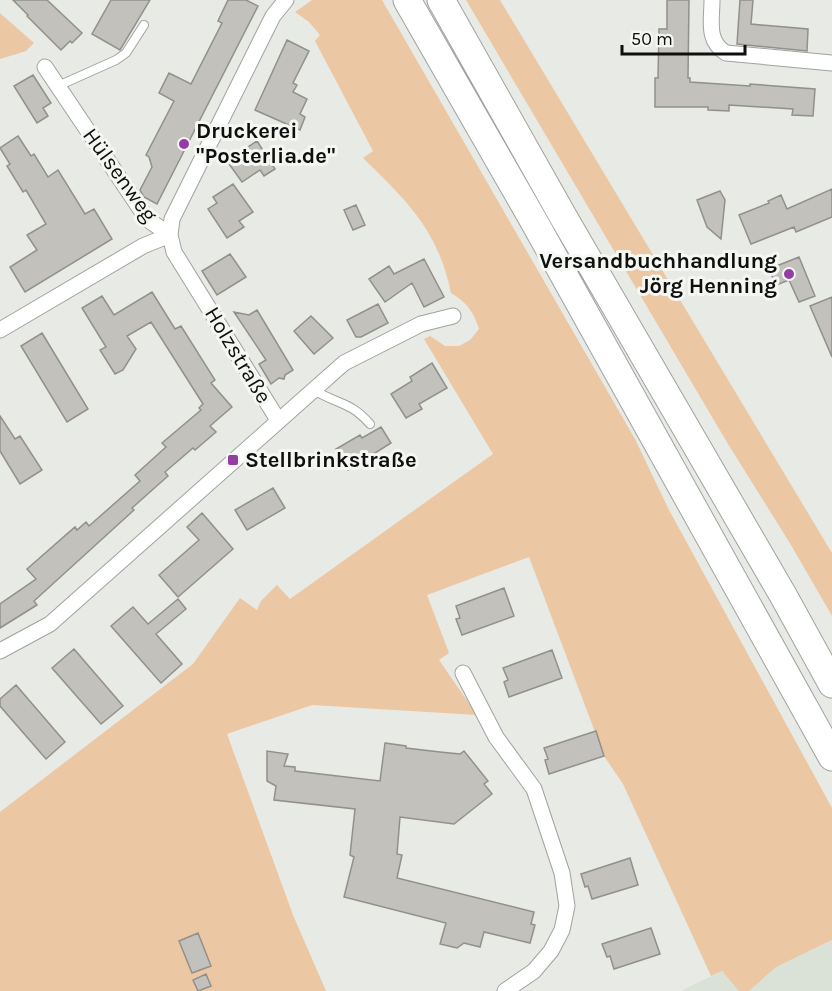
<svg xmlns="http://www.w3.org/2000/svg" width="832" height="991" viewBox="0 0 832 991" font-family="Karla,sans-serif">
  <rect width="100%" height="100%" fill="#e7eae5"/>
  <path fill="#dae1d6" d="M 832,940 L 832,991 L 749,991 L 776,967 Z
    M 722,971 L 739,991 L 681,991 Z"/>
  <path fill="#ecc7a4" d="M 312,0 L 382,0 L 635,439 L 669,510 L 832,808 L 832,940 L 776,967 L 749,991 L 739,991 L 722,971 L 711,976 L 623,784 L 604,756 L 529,557 L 427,595 L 449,653 L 439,660 L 477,715 L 312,705 L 227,734 L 293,915 L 326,991 L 0,991 L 0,812 L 193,664 L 240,598 L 257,610 L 261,601 L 277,585 L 290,599 L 493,454 L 424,339 L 430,336 L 445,346 L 459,346 L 470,340 L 479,329 C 474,312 466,302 451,293 C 438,230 407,201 363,158 L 373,151 L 315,41 L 320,35 L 309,22 L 295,12 Z
    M 466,0 L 500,0 L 832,553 L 832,616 L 791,545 L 728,444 Z
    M 0,13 L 34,43 L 26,51 L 0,59 Z"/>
  <path fill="#c2c1bc" stroke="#91908b" stroke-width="1.5" d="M 13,0 L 47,0 L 82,33 L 72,43 L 70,41 L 61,50 L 27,16 L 28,15 Z
    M 111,0 L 150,0 L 120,50 L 92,34 Z
    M 228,0 L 246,0 L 258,6 L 157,204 L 144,197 L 140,190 L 152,167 L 149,157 L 146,155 L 174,101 L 159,93 L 169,73 L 191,84 L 222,23 L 218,21 Z
    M 667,0 L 689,0 L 688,78 L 690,78 L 690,82 L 750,86 L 750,84 L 815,89 L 813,116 L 792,115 L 793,109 L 729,105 L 729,111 L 708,110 L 708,107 L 655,107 L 655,78 L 658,78 L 659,29 L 667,29 Z
    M 740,0 L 753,0 L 751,24 L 808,29 L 807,51 L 737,44 Z
    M 287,40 L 309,51 L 293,83 L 297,85 L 293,92 L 307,99 L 300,114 L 305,117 L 300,130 L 255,110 Z
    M 33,75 L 51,103 L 43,108 L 48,116 L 37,123 L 14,86 Z
    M 18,136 L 31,156 L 34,154 L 48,177 L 58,170 L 85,214 L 94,209 L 112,239 L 25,292 L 10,267 L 37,250 L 27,235 L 46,224 L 26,190 L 23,192 L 7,166 L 10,164 L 0,148 Z
    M 257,141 L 275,169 L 264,176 L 260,170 L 242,182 L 229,164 L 235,160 L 233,157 Z
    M 233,184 L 253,212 L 239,221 L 244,227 L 227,238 L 208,209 L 217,203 L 213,197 Z
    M 832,189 L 832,217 L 796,232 L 794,227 L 751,244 L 739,215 L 769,203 L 768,201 L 781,195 L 787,209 Z
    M 720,191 L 725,200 L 721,239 L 707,227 L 697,200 Z
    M 356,205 L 365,225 L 353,230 L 344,210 Z
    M 230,254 L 246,277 L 217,295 L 202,271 Z
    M 799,257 L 815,296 L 799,302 L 789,280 L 776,285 L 769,269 Z
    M 424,259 L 444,297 L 424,307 L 412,283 L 385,302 L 369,279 L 389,266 L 394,274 Z
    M 152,292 L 175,329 L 181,326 L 215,380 L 211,383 L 232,407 L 210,426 L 216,432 L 195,450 L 193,448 L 165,472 L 168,476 L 132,508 L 134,510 L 34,601 L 37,605 L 0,628 L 0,604 L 36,579 L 27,569 L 75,527 L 77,530 L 86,522 L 89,526 L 140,481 L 135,475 L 166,447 L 162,443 L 201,410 L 199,408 L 203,404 L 151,322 L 127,336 L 136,349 L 123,370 L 115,374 L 100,350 L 106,347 L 82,308 L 102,296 L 114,315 Z
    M 832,297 L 832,357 L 810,306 Z
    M 378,304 L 388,323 L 361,337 L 356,337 L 347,320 Z
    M 257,310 L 293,370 L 285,375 L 284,379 L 279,378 L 271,384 L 259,364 L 266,360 L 234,312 L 249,315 Z
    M 311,316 L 333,338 L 314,354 L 294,331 Z
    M 42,333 L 88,409 L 67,422 L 21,346 Z
    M 432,363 L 447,388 L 419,404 L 422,409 L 406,418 L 391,394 L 412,381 L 410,377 Z
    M 0,416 L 15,439 L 20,436 L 42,470 L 20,484 L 0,451 Z
    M 381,427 L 391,443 L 348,470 L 336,449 L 360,435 L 362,438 Z
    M 273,488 L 285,508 L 247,530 L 235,510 Z
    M 202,513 L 233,549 L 178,597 L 159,575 L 199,540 L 187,527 Z
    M 504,588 L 514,616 L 462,635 L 456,619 L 460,618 L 456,606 Z
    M 178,599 L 186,609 L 156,634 L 182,664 L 161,683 L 111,626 L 133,607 L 148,624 Z
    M 74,649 L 123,706 L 101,724 L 52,668 Z
    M 552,650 L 562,678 L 509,697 L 504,682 L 508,680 L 503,668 Z
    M 16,685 L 65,742 L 46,759 L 0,706 L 0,699 Z
    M 596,731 L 604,756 L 549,774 L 545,760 L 548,759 L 544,748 Z
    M 385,743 L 406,746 L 406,748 L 440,752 L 460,754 L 464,751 L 488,781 L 484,784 L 492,794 L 454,824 L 400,817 L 397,854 L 402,855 L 397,878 L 534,912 L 531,924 L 535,925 L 530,943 L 484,932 L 480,947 L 464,943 L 457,948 L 440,944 L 446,923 L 344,897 L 354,857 L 350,855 L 355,809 L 274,800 L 276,786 L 267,781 L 267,751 L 288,754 L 284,766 L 295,767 L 295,771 L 380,781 Z
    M 630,858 L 638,885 L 592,899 L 588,886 L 585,887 L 581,874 Z
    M 651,928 L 660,954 L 614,969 L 610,956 L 607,957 L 602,944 Z
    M 198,933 L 211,966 L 192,973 L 179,941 Z
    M 206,974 L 211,986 L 198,991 L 193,980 Z"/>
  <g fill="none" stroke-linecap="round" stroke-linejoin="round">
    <g stroke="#9fa39e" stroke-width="10">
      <path id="lane" d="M 58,86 L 116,60 L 126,53 L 144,25
        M 314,390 C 338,405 350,401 370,424"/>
    </g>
    <g stroke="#9fa39e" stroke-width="17">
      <path id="street" d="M 712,0 C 712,20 706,41 726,53 L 832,63
        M 45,67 L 147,219 L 170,235
        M 0,330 L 143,246 L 170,235
        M 278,420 L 174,252 L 170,235 L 172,219 L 273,16 L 286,0
        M 0,651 L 50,624 L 344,363 L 421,324 L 453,316
        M 463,673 L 496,737 L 534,789 L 562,873 L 567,906 L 562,930 L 551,951 L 534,971 L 505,991"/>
    </g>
    <g stroke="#9fa39e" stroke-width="29">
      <path id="highway" d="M 407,0 L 536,225 L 832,757
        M 441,0 L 564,218 L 783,595 L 832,684"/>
    </g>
    <use href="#lane" stroke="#fff" stroke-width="8"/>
    <use href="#street" stroke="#fff" stroke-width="15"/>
    <use href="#highway" stroke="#fff" stroke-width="27"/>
  </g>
  <g fill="#973ba5" stroke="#f4f7f2" stroke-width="2">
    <circle cx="184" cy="144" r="6"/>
    <circle cx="789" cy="274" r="6"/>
    <rect x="227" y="454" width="12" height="12" rx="3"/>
  </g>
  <g text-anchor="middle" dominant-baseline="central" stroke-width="6" stroke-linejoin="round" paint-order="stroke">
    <g font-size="22" font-weight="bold" fill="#0e0f0e" stroke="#f4f7f2" text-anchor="start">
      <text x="196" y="131">Druckerei<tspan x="196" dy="25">"Posterlia.de"</tspan></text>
      <text x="777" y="261" text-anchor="end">Versandbuchhandlung<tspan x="777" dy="25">Jörg Henning</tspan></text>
      <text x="245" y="460">Stellbrinkstraße</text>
    </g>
    <g font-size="22" fill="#0e0f0e" stroke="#f4f7f2">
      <text transform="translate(120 175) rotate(54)">Hülsenweg</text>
      <text transform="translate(238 355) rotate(59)">Holzstraße</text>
    </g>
  </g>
  <path d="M622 45v9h123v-9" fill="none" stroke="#0e0f0e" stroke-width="3"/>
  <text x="631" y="45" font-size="18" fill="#0e0f0e" stroke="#f4f7f2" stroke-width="4.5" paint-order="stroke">50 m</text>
</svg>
